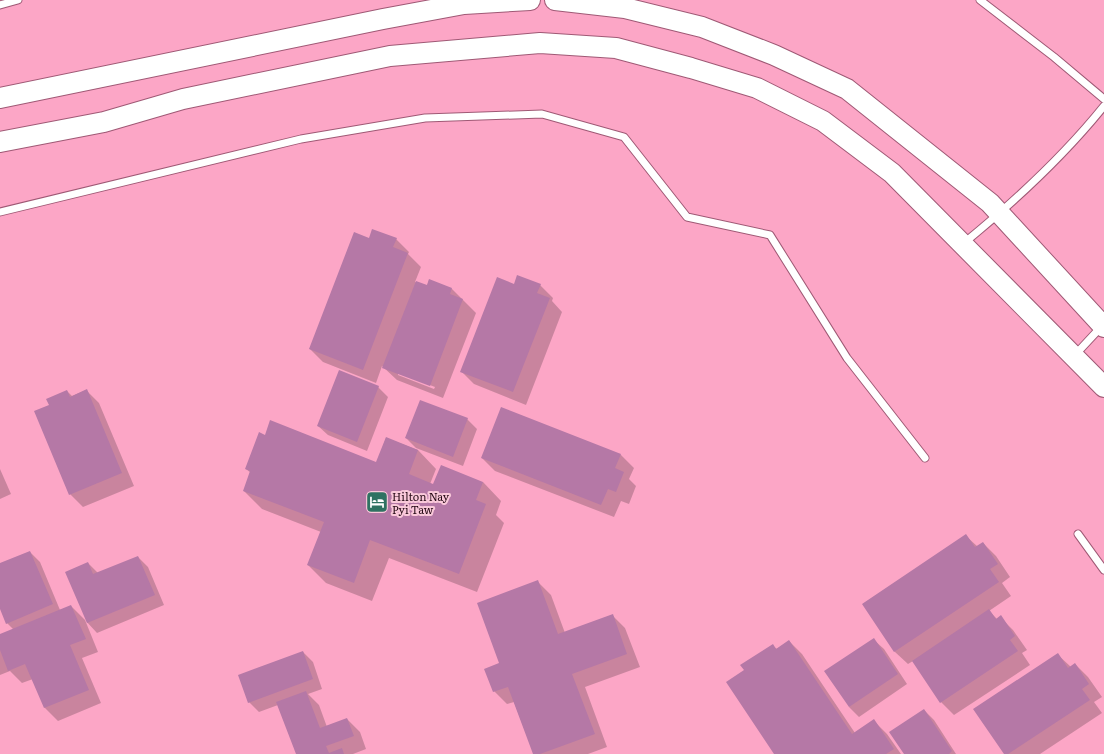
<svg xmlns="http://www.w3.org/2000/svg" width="1104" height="754" viewBox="0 0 1104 754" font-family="Literata,serif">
  <rect width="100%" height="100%" fill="#f6b7ce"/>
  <path fill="#fca6c6" d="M 0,0 L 1104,0 L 1104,754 L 0,754 Z"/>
  <path fill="#0003" fill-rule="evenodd" d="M 369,239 L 396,239 L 409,252 L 408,254 L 421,267 L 415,282 L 427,286 L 429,280 L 452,289 L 476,313 L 443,398 L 397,380 L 382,366 L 376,383 L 323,362 L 310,349 ZM 398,373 L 435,387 L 434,389 L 398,375 Z
    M 514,285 L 540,285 L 553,298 L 552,301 L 562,312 L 526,405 L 474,384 L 461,371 Z
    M 378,387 L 388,397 L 367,451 L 328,435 L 318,426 Z
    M 86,390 L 99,403 L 134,486 L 83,507 L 70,494 L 50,406 L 67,391 L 72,396 Z
    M 467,419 L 477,429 L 463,466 L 416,448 L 406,438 Z
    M 386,438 L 418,450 L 436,469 L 430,484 L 434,485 L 483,482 L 501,501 L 496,515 L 504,523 L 477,592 L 389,558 L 372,601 L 326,583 L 308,565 L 321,532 L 262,509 L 244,491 L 251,473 L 246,469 L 377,463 Z
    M 621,455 L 634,468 L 629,479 L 636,486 L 629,504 L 621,501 L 614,517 L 495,471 L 482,458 Z
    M 0,469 L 11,494 L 0,499 Z
    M 966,536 L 978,547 L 983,543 L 996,556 L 1010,577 L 1002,583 L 1011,596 L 989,611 L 997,619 L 1000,617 L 1013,630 L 1027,650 L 1022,653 L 1030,665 L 954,715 L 941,702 L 913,661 L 908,664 L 895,652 L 863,604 Z
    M 30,552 L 40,562 L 60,610 L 71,606 L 87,622 L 88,563 L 98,573 L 138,557 L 148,567 L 164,605 L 97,633 L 85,620 L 98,652 L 82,658 L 101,703 L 58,721 L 45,708 L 33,679 L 22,683 L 10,671 L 0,675 L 0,636 L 14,630 L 7,623 L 0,607 L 0,564 Z
    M 538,582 L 551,595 L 565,633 L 612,615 L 625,628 L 640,667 L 585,687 L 607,747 L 588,754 L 534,754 L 514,702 L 507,704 L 494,691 L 500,664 Z
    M 874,640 L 884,649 L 907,684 L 859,717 L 849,707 Z
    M 789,641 L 802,654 L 855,733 L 874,721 L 887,734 L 901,754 L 775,754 L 745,670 L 772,645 L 777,649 Z
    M 303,652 L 313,662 L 322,689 L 308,694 L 319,705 L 327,727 L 347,719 L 360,732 L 366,749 L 353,754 L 297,754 L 278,705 L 259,712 L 249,702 Z
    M 1057,654 L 1071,667 L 1075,664 L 1088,677 L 1102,697 L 1094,702 L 1102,713 L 1040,754 L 1005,754 Z
    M 924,710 L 934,720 L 956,754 L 905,754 Z"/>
  <path fill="#b578a6" d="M 372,229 L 397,238 L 393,247 L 408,253 L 363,370 L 309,349 L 354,232 L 369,238 Z
    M 517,275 L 541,284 L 537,293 L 550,298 L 513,392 L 460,372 L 497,277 L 514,284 Z
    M 429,279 L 452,288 L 450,294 L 463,299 L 430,386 L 382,368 L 416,281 L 427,285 Z
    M 339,370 L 379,386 L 357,442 L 317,426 Z
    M 87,389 L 122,473 L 69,495 L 34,411 L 49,405 L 46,399 L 67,390 L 70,397 Z
    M 420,400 L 468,418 L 453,457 L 405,438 Z
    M 501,407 L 621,454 L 615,468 L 624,472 L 616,492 L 608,489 L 601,505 L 481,458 Z
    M 270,420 L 376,462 L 386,437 L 418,450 L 409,474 L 433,484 L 441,465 L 483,482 L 476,500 L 486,504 L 459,574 L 370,540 L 354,583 L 307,565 L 324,522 L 243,491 L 250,471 L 245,469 L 259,432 L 265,435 Z
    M 966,534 L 975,547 L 983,542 L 998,564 L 990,569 L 999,582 L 894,652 L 862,604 Z
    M 30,551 L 53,604 L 6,624 L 0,609 L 0,563 Z
    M 138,556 L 155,595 L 87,623 L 65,572 L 88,562 L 93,574 Z
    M 538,580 L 558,634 L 613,614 L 627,654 L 572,674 L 595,734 L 540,754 L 533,754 L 508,687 L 493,692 L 484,669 L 499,663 L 477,603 Z
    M 71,605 L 86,639 L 70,645 L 89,690 L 44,708 L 25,664 L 8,671 L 0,650 L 0,634 Z
    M 989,609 L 996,619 L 1001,615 L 1015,636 L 1010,640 L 1018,651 L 940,703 L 912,661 Z
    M 874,638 L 898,674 L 849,707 L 824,671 Z
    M 789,640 L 852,734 L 874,719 L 894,749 L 886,754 L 774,754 L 726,682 L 744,670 L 740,665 L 773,644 L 776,649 Z
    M 303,651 L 313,679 L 248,703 L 238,675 Z
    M 1058,653 L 1068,668 L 1075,663 L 1089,684 L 1082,689 L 1090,700 L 1008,754 L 1004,754 L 973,709 Z
    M 306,691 L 320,728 L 347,718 L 354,736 L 326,746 L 329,753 L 342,748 L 344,754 L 296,754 L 276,702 Z
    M 924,709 L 952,751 L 949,754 L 904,754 L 889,732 Z"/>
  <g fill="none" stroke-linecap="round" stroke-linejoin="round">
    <g stroke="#9f5975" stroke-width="9">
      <path id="lane" d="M 980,0 L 1054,57 L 1104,99
        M 0,5 L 18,0
        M 0,212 L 301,139 L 425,118 L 542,114 L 624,137 L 687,217 L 770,235 L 847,358 L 925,458
        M 964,243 C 1014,202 1063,157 1104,106
        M 1074,356 L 1101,327
        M 1078,534 L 1104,570"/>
    </g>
    <g stroke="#9f5975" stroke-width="22">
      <path id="secondary" d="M 555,0 L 625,8 L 702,27 L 774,55 L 847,89 L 990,203 L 1104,327
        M 0,98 L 383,19 L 464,4 L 530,0
        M 0,142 L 104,122 L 183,99 L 390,56 L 540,43 L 616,48 L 691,68 L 757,88 L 823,121 L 892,173 L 1104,387"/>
    </g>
    <use href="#lane" stroke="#fff" stroke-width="7"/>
    <use href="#secondary" stroke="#fff" stroke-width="20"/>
  </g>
  <defs>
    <g id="hotel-square" transform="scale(1.15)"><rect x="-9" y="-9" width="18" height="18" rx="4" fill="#2f7262" stroke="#fac9da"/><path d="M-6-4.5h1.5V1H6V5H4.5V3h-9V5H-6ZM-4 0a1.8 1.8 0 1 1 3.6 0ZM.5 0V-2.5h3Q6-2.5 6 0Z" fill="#fff"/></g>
  </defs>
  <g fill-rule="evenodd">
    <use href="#hotel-square" x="377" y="502"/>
  </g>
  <g text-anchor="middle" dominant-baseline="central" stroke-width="4" stroke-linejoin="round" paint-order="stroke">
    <g font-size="11" fill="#250a15" stroke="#fac9da" text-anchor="start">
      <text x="392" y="496">Hilton Nay<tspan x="392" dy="13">Pyi Taw</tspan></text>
    </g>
  </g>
</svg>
